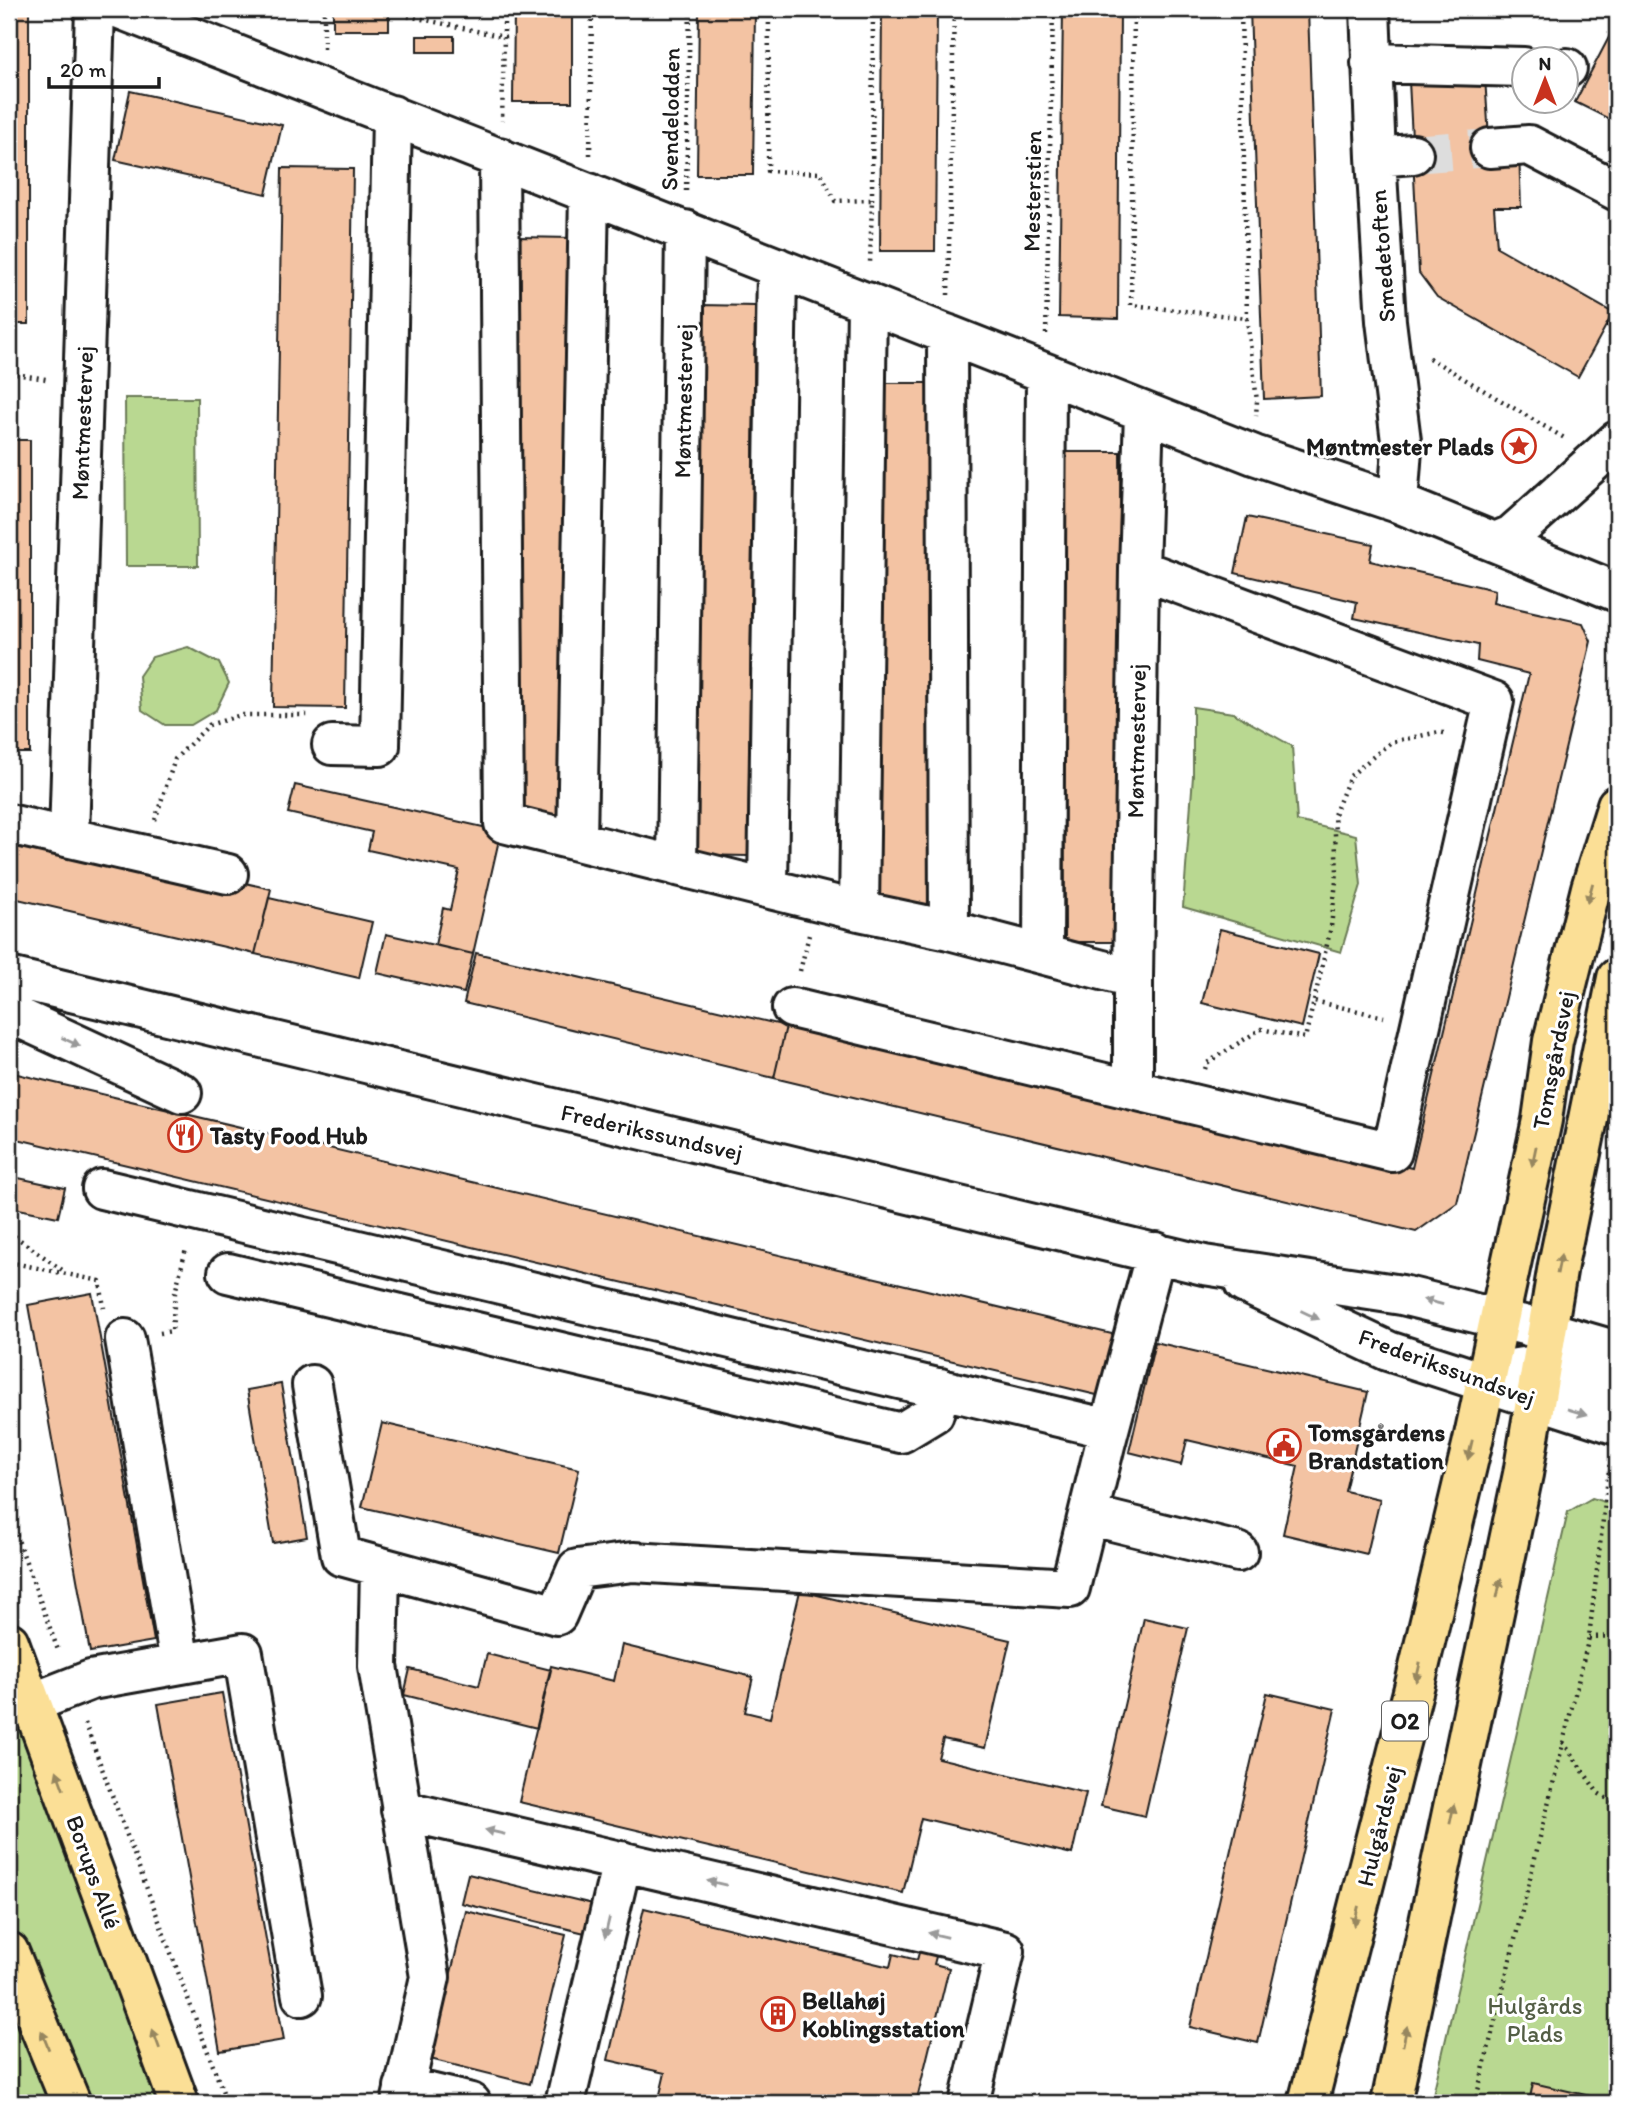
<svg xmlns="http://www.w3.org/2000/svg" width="1626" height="2112" viewBox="0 0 1626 2112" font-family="Itim,sans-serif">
  <rect width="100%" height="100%" fill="#fff"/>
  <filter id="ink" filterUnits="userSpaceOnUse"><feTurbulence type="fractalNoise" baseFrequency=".0143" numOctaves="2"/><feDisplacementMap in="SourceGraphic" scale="14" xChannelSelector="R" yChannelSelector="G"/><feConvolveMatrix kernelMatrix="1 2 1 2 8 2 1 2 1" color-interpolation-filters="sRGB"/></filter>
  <g filter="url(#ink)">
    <path fill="#b9d891" stroke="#6a7a56" stroke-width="2" d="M 125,398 L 197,398 L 198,566 L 126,566 Z
      M 188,647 L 219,663 L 229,683 L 216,710 L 191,725 L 165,725 L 142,710 L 139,676 L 152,657 Z
      M 1193,707 L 1233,713 L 1292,746 L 1297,821 L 1356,835 L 1361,885 L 1341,952 L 1183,907 L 1193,776 Z
      M 1592,1498 L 1617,1506 L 1617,2103 L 1431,2103 L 1568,1512 Z
      M 9,1700 L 21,1727 L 158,2103 L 9,2103 Z"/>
    <path fill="#f3c3a3" stroke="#1c1c1c" stroke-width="2" d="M 333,9 L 389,9 L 389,30 L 333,30 Z
      M 514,9 L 572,9 L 572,102 L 513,102 Z
      M 699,9 L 755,9 L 753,175 L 697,175 Z
      M 882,9 L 937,9 L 935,251 L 880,251 Z
      M 1063,9 L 1120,9 L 1118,319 L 1059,317 Z
      M 1250,9 L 1308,9 L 1321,396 L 1264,399 Z
      M 9,11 L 29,11 L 29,324 L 9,324 Z
      M 1617,22 L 1617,123 L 1575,102 Z
      M 417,36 L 454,36 L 454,52 L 417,52 Z
      M 1485,78 L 1490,152 L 1519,151 L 1521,207 L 1494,207 L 1497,247 L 1613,313 L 1578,377 L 1437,297 L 1419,273 L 1409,81 Z
      M 130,91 L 282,125 L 266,194 L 115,160 Z
      M 282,168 L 353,169 L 345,708 L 273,707 Z
      M 517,237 L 572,238 L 568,816 L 512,816 Z
      M 700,305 L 755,306 L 748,856 L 693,855 Z
      M 1617,306 L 1617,332 L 1607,326 Z
      M 878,383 L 936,383 L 934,904 L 876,904 Z
      M 9,440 L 30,440 L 30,753 L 9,753 Z
      M 1063,452 L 1120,452 L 1123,942 L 1065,942 Z
      M 1247,517 L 1373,544 L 1370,561 L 1495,590 L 1493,603 L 1583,623 L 1591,641 L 1457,1203 L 1416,1232 L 774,1078 L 786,1026 L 1412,1168 L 1529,674 L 1477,661 L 1478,645 L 1354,618 L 1357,602 L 1235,573 Z
      M 295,785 L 501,831 L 473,954 L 435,945 L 443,908 L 450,910 L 459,870 L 368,850 L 372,832 L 288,813 Z
      M 9,829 L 271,889 L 255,954 L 9,897 Z
      M 269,898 L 372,922 L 359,978 L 255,954 Z
      M 1220,929 L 1319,954 L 1302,1027 L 1202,1003 Z
      M 386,934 L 473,954 L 464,993 L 377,973 Z
      M 476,953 L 786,1026 L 774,1078 L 464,1003 Z
      M 13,1073 L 1116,1335 L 1101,1396 L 9,1137 L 9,1091 Z
      M 9,1176 L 65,1188 L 58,1217 L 9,1207 Z
      M 92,1293 L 154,1641 L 90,1652 L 28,1305 Z
      M 1155,1342 L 1368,1392 L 1345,1491 L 1380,1499 L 1367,1554 L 1283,1534 L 1298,1466 L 1187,1440 L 1181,1465 L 1129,1452 Z
      M 281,1384 L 307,1537 L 273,1543 L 247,1390 Z
      M 382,1423 L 579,1469 L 559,1553 L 362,1507 Z
      M 800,1591 L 1010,1640 L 985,1748 L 943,1739 L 938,1758 L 1086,1793 L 1072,1854 L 921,1818 L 903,1893 L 519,1802 L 551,1666 L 614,1681 L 622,1645 L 753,1677 L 745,1712 L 770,1718 Z
      M 1144,1618 L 1188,1628 L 1145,1816 L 1101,1806 Z
      M 487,1654 L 551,1670 L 537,1728 L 404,1695 L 410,1669 L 479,1686 Z
      M 222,1693 L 284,2040 L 220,2051 L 158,1704 Z
      M 1267,1693 L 1335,1709 L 1258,2043 L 1190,2027 Z
      M 468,1874 L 597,1905 L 589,1934 L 461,1903 Z
      M 644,1908 L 890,1967 L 893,1954 L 917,1960 L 920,1949 L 937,1953 L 934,1964 L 949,1968 L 916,2103 L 658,2103 L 665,2073 L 608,2060 Z
      M 466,1911 L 566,1935 L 530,2084 L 430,2059 Z
      M 1533,2083 L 1617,2102 L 1617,2103 L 1529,2103 Z"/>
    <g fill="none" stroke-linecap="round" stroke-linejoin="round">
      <path stroke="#ddd" stroke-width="38" stroke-dasharray="38 19" stroke-linecap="butt" d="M 1413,154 L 1490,148"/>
      <g stroke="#1c1c1c" stroke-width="44">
        <path id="minor" d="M 120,9 L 1254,455 L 1398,503 L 1617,592
          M 1370,9 L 1376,157 L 1386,321 L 1402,449 L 1398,503
          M 1371,63 L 1524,67
          M 1566,68 L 1567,68
          M 1490,148 L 1529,145 L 1617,191
          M 499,157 L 504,823 L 859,911 L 949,930 L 1133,978 L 1139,569 L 1144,412
          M 1376,157 L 1413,154
          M 947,334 L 949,930
          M 1495,542 L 1512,535 L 1617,441
          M 332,745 L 380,746 L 392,115
          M 9,824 L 228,874
          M 69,837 L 95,9
          M 577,840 L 589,193
          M 677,866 L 685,230
          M 768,888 L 777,267
          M 859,911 L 867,302
          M 1043,954 L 1046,373
          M 9,977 L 1204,1265 L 1402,1295 L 1548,1331 L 1617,1351
          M 1133,978 L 1133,1090
          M 792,1008 L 1392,1152 L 1494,701 L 1139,569
          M 9,1013 L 182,1093
          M 102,1189 L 1109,1429
          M 228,1273 L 901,1433 L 934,1413 L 940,1388
          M 1244,1283 L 1388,1351 L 1617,1425
          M 125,1339 L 180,1663
          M 1510,1369 C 1550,1360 1580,1374 1617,1386
          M 312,1385 L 341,1556 L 557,1615 L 577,1569 L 633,1562 L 1070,1588 L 1105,1445 L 1156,1252
          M 1088,1515 L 1238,1552
          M 380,1568 L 378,1666 L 430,1977 L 401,2103
          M 32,1703 L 91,1680 L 243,1653 L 302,1996
          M 401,1810 L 1005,1951 L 969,2103
          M 404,2087 L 471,2103
          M 565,2103 L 622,1861"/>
      </g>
      <g stroke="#1c1c1c" stroke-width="44">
        <path id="major" d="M 9,1642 L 179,2103
          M 9,1952 L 71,2103
          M 1308,2103 L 1416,1680 L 1472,1445 L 1542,1120 L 1553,1041 L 1591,888 L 1617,805
          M 1391,2103 L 1523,1474 L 1558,1265 L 1617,978"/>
      </g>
      <path stroke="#1c1c1c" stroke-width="4.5" stroke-dasharray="2 5" stroke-linecap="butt" d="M 408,9 L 408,16 L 504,37 L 502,121
        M 504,9 L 504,37
        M 769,9 L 768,171 L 821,173 L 835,201 L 872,200 L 870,263
        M 1134,9 L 1131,305 L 1247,318 L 1257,401 L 1256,416
        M 1241,9 L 1247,318
        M 324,49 L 324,9
        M 590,155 L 592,9
        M 686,191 L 690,9
        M 872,200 L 873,9
        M 948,295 L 954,9
        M 1046,334 L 1053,9
        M 1429,358 L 1566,439
        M 9,373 L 46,379
        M 155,820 L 175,759 L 209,725 L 241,715 L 310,715
        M 800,971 L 809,935
        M 1314,1001 L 1331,927 L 1337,872 L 1334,815 L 1350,776 L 1391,742 L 1439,732 L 1448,734
        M 1205,1069 L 1207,1063 L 1261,1029 L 1305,1038 L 1314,1001 L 1384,1017
        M 9,1232 L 65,1272
        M 9,1262 L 100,1281 L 104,1308
        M 160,1333 L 172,1331 L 175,1293 L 186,1249
        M 9,1515 L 59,1653
        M 1589,1637 L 1617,1636
        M 85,1723 L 227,2103
        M 1563,1742 L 1598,1793 L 1617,1805
        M 1475,2103 L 1589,1637 L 1610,1461"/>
      <use href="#minor" stroke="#fff" stroke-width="38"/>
      <use href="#major" stroke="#fbdf96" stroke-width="38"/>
    </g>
    <defs><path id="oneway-solid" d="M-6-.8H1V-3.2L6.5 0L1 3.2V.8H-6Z" transform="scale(1.75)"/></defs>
    <g fill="#97875f">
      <use href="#oneway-solid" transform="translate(1590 893) rotate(105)"/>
      <use href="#oneway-solid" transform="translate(1534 1156) rotate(102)"/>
      <use href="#oneway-solid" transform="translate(1559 1264) rotate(-79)"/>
      <use href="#oneway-solid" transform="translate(1470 1450) rotate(103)"/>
      <use href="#oneway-solid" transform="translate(1499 1588) rotate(-78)"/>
      <use href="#oneway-solid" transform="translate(1418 1672) rotate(103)"/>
      <use href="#oneway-solid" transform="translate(60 1780) rotate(-110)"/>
      <use href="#oneway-solid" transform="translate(1452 1814) rotate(-78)"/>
      <use href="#oneway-solid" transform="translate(1356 1916) rotate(104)"/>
      <use href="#oneway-solid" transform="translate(1405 2036) rotate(-78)"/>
      <use href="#oneway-solid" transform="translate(156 2039) rotate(-110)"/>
      <use href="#oneway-solid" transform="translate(45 2040) rotate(-112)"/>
    </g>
    <g fill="#999">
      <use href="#oneway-solid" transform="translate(71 1042) rotate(25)"/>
      <use href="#oneway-solid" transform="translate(1433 1302) rotate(-166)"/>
      <use href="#oneway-solid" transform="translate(1310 1315) rotate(25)"/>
      <use href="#oneway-solid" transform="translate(1577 1412) rotate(17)"/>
      <use href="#oneway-solid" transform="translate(495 1832) rotate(-167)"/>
      <use href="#oneway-solid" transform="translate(717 1883) rotate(-167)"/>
      <use href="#oneway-solid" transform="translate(607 1928) rotate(103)"/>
      <use href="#oneway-solid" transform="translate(938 1935) rotate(-167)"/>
    </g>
  </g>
  <defs>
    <g id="sight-ring" transform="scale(1.75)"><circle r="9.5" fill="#fff" stroke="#c8321e" stroke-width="1.5"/><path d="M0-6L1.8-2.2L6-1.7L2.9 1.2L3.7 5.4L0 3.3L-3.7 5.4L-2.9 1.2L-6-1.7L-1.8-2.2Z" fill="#c8321e"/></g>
    <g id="restaurant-ring" transform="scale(1.75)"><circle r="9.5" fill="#fff" stroke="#c8321e" stroke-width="1.5"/><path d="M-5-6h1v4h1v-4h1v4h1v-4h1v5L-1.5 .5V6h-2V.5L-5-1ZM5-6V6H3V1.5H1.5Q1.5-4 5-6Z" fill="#c8321e"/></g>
    <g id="civic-ring" transform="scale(1.75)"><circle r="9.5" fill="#fff" stroke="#c8321e" stroke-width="1.5"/><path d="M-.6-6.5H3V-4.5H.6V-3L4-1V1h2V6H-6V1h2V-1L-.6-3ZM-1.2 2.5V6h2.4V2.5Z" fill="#c8321e"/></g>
    <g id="building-ring" transform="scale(1.75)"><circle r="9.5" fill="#fff" stroke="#c8321e" stroke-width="1.5"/><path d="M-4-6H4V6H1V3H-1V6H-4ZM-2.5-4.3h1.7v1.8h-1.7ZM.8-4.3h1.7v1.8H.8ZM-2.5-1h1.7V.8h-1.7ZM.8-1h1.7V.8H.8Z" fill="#c8321e"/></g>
  </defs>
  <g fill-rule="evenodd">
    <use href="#sight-ring" x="1519" y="446"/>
    <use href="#restaurant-ring" x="185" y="1135"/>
    <use href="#civic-ring" x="1284" y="1446"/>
    <use href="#building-ring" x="778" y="2014"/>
  </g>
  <g text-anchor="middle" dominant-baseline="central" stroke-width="6" stroke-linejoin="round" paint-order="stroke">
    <rect fill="#fff" stroke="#606060" stroke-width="2" x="1382" y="1701.5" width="46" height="39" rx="5"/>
    <g font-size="23" font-weight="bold" fill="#1c1c1c">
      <text x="1405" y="1721">O2</text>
    </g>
    <g font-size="24" fill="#1c1c1c" stroke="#fff">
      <text transform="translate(670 119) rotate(-89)">Svendelodden</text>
      <text transform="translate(1032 191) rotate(-89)">Mesterstien</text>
      <text transform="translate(1382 256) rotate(-94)">Smedetoften</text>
      <text transform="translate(683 401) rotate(-89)">Møntmestervej</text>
      <text transform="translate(82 423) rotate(-88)">Møntmestervej</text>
      <text transform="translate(1136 741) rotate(-89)">Møntmestervej</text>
      <text transform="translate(1553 1060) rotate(-79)">Tomsgårdsvej</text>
      <text transform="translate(652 1132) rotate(13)">Frederikssundsvej</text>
      <text transform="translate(1447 1367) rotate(20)">Frederikssundsvej</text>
      <text transform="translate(1379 1826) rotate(-76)">Hulgårdsvej</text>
      <text transform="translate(94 1872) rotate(70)">Borups Allé</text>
    </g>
    <g font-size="24" font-weight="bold" fill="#1c1c1c" stroke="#fff" text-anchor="start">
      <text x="1494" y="446" text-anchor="end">Møntmester Plads</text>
      <text x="210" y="1135">Tasty Food Hub</text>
      <text x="1308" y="1432">Tomsgårdens<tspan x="1308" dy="28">Brandstation</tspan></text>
      <text x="802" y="2000">Bellahøj<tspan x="802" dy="28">Koblingsstation</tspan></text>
    </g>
    <g font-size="24" fill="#535e45" stroke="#fff">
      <text x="1535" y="2005">Hulgårds<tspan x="1535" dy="28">Plads</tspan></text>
    </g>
  </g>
  <rect width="1626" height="2112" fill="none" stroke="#fff" stroke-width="35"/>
  <rect x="18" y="18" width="1591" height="2077" fill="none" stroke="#1c1c1c" stroke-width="2.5" filter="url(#ink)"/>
  <g transform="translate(1545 80)"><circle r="33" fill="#ffffff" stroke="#a4a4a4" stroke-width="2"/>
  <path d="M0-5L12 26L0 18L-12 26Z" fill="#c8321e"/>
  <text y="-10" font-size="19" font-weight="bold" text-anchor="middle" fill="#1c1c1c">N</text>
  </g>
  <path d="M49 77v10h110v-10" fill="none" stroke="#1c1c1c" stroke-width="3.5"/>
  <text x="60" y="77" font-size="21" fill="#1c1c1c" stroke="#ffffff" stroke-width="5" paint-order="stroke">20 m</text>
</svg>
